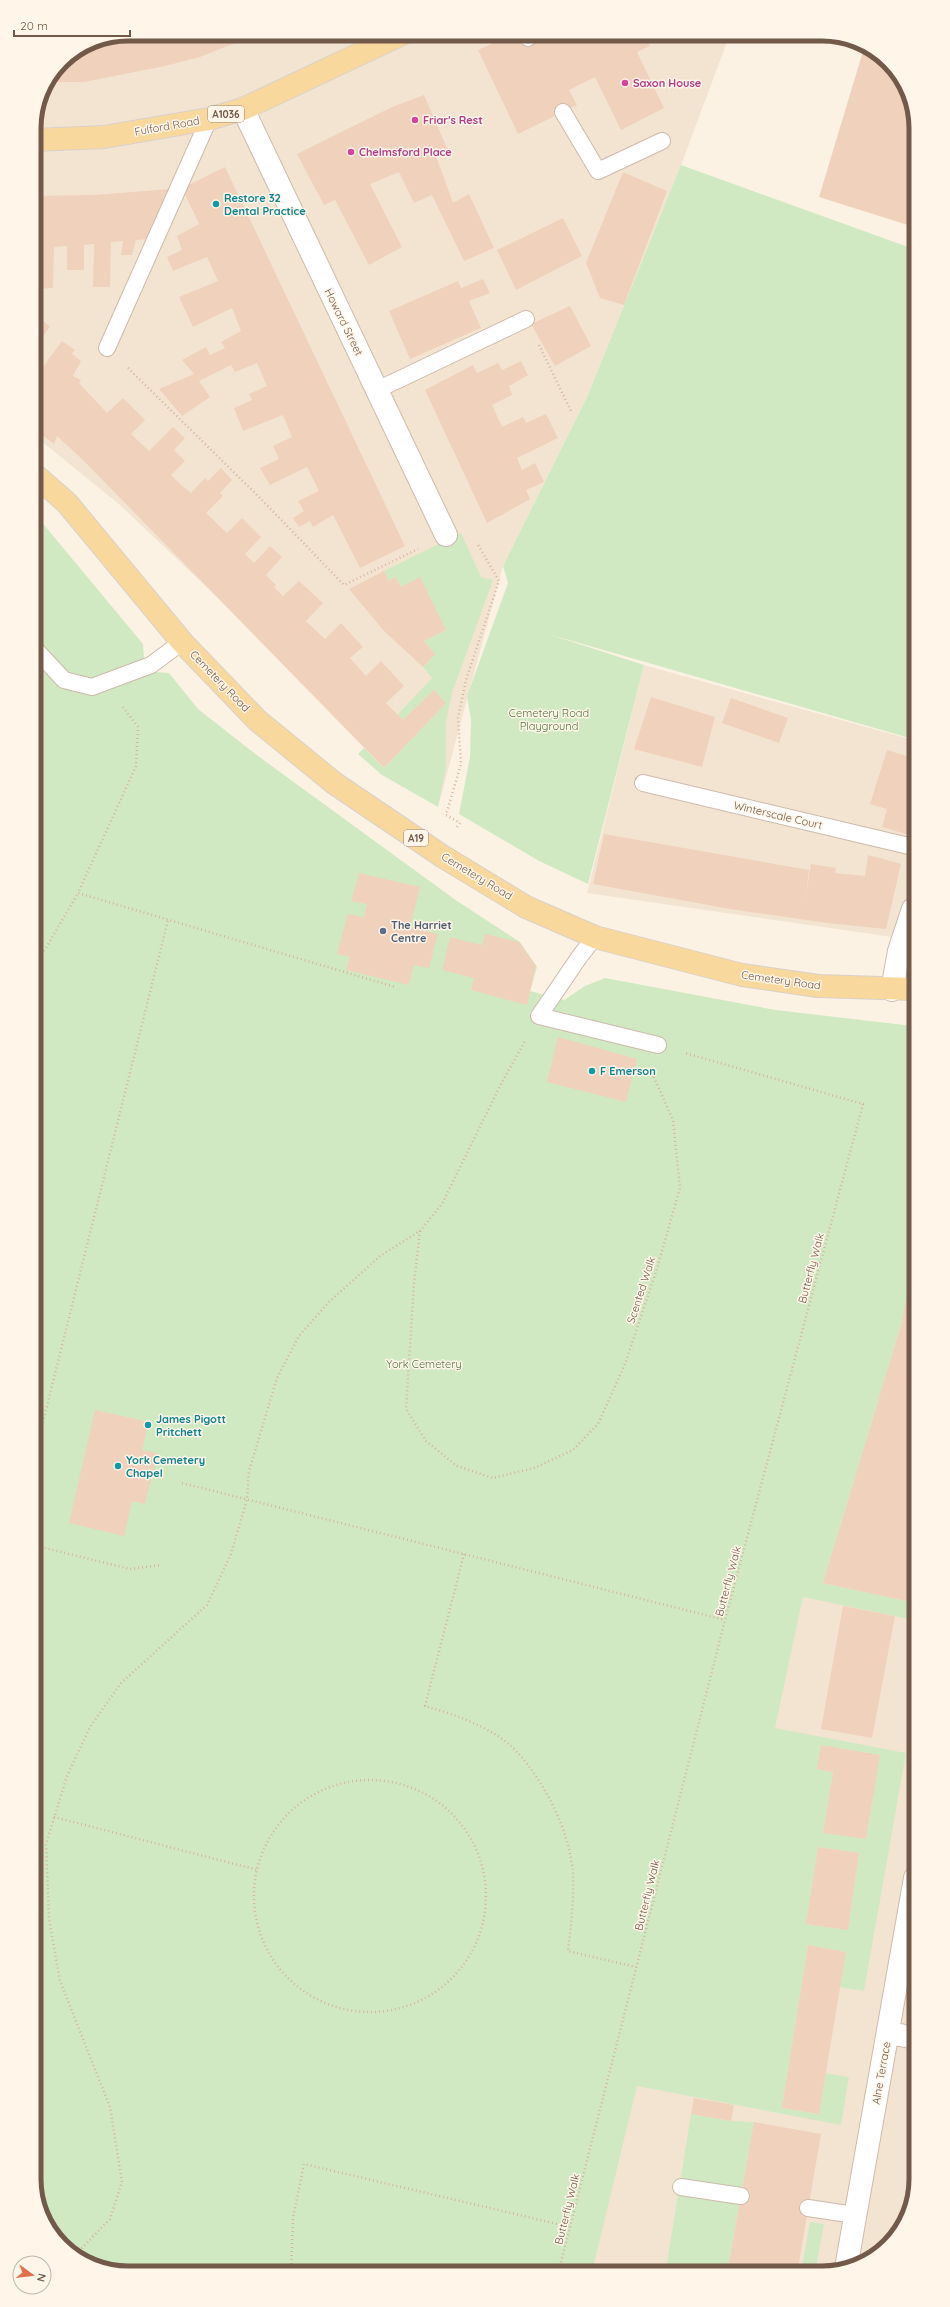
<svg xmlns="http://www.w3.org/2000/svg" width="950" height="2307" viewBox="0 0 950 2307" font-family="Quicksand,sans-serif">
  <rect width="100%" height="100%" fill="#fcf2e3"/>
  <path fill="#f3e4d2" d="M 128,34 L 730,34 L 680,168 L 587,397 L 503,566 L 438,807 L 120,505 L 35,436 L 34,122 L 41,92 L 62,61 L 92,41 Z
    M 644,665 L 913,740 L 913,940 L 587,893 Z
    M 913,1069 L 916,2179 L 897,2236 L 852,2268 L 575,2270 L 900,1087 Z"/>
  <path fill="#d1e9c2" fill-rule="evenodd" d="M 681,165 L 911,248 L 913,739 L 548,634 L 644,665 L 588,884 L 539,861 L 459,814 L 470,757 L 471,720 L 467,696 L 508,583 L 503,566 L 587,397 Z
    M 35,514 L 143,644 L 144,659 L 155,672 L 169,673 L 198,709 L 258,756 L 457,901 L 520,942 L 537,967 L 530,991 L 564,1000 L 585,986 L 605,978 L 776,1010 L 913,1026 L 914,1251 L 902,1322 L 823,1583 L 915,1603 L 915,1663 L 909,1662 L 914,1620 L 803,1597 L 775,1728 L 906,1753 L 864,1991 L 839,1987 L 845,1952 L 808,1945 L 782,2108 L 819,2114 L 825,2073 L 849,2077 L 841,2125 L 637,2086 L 593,2268 L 603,2270 L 121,2273 L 71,2253 L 39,2209 ZM 821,1745 L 873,1798 L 866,1839 L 823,1832 L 833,1772 L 817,1769 ZM 818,1847 L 859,1853 L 848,1930 L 806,1924 Z
    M 461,533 L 481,577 L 493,580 L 452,693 L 446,722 L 446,768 L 438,807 L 382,775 L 358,754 L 364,748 L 384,768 L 445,704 L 434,690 L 403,720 L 398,714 L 432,678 L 423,667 L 435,654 L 424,641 L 446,630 L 401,587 L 396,577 L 389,581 L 384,571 Z
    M 691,2114 L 731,2121 L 754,2122 L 728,2269 L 666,2269 Z
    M 810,2222 L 824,2224 L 816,2268 L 802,2268 Z"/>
  <path fill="#f0d1bc" d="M 128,34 L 258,34 L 200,57 L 165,66 L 84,82 L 48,82 L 62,61 L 92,41 Z
    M 513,34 L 517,34 L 520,41 L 536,34 L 644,34 L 650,46 L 637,52 L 664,108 L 621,130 L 595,77 L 569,90 L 577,105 L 518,134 L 478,50 Z
    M 864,48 L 879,54 L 911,98 L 911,226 L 819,197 Z
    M 424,95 L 447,148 L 435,153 L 453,203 L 469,194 L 494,248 L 464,261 L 432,195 L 414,203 L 399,172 L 370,184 L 402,247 L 369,265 L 335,200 L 324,205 L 297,154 L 392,107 Z
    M 225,167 L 405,546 L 360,568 L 333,515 L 313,527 L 310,521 L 299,527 L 293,518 L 304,511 L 298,501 L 319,491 L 307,467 L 270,485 L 260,468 L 279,459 L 273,446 L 292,437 L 283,415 L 243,431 L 234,408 L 252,400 L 249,394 L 267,386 L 257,363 L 235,372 L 231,365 L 199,381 L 210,397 L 182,416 L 159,389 L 194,374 L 182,360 L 206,347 L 210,355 L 225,348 L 221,342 L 241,331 L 232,308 L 193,327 L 179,297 L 218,281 L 207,257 L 173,271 L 167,257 L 182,250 L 177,236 L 199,224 L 182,188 Z
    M 623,172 L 667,191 L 624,305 L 600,298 L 586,263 Z
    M 170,189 L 147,239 L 136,240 L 132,255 L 121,255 L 123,241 L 111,242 L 110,287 L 93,287 L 94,244 L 84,245 L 84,270 L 67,270 L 67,246 L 54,247 L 53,288 L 37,289 L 34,196 L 94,195 Z
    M 563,218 L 582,256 L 516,290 L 497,250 Z
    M 483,279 L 490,293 L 469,301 L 481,328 L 410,359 L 389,311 L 458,281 L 461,288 Z
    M 570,306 L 591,346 L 555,366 L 531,324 Z
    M 35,316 L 50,326 L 37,346 L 39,347 L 35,355 Z
    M 62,341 L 75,350 L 72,354 L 81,361 L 73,376 L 81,380 L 79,383 L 107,413 L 123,398 L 145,420 L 131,434 L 149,451 L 173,427 L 185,438 L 174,450 L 185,461 L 171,475 L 181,485 L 191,493 L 205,478 L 208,481 L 221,468 L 232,480 L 220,493 L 223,496 L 206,513 L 227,533 L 242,518 L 261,537 L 245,554 L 254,563 L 270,546 L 282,557 L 266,575 L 276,585 L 274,587 L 283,596 L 299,581 L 323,603 L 306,621 L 325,639 L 341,623 L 363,647 L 350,658 L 366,676 L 381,661 L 404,686 L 386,703 L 403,720 L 434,690 L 446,703 L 384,768 L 84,461 L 57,436 L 54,444 L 35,430 L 35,367 L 40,371 Z
    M 521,361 L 528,375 L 509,386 L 512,395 L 492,405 L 502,427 L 523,417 L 526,423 L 546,414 L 558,438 L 517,458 L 522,470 L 535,463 L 544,482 L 526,490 L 530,499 L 487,523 L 425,390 L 473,365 L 477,373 L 498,363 L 502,370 Z
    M 384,571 L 389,581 L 396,577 L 401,587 L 420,577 L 446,630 L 424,641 L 435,654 L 423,667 L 384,631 L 349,589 Z
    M 651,697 L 715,717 L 702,767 L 634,749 Z
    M 731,698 L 788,718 L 779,743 L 722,723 Z
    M 887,750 L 913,758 L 913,823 L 909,835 L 882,827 L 887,809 L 870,804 Z
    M 604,834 L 809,870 L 805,901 L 811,864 L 836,868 L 835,873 L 865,876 L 868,855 L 901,864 L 886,929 L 827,923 L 730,909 L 593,884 Z
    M 359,873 L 420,887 L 410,927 L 438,934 L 429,968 L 414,965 L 409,985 L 346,970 L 350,957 L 337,954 L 348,914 L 364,917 L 367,904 L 351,901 Z
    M 485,934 L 519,942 L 536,966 L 527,1005 L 471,990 L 474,978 L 442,970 L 450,937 L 482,945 Z
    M 558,1037 L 637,1059 L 626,1102 L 547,1082 Z
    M 913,1256 L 914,1256 L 915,1603 L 823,1583 L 902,1322 Z
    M 95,1410 L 149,1422 L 142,1450 L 157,1453 L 145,1504 L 132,1501 L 124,1536 L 69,1523 Z
    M 843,1606 L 895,1616 L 872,1738 L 821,1729 Z
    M 821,1745 L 880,1755 L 866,1839 L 823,1833 L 833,1772 L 817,1769 Z
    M 818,1847 L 859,1853 L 848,1930 L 806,1924 Z
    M 808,1945 L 846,1952 L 819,2114 L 782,2108 Z
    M 694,2098 L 734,2105 L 731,2121 L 691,2114 Z
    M 754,2122 L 821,2134 L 798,2268 L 728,2269 Z"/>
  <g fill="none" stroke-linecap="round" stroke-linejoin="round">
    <g stroke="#cdbaaa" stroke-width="18">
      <path id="lane" d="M 527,34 L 528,38
        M 563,112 L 598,171 L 662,141
        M 107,348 L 209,119
        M 377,390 L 526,319
        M 35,649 L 64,680 L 92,687 L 151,665 L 182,642
        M 643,783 L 913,847
        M 595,937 L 580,956 L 539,1016 L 658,1045
        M 681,2187 L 741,2196
        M 808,2208 L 855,2215"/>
    </g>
    <g stroke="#cdbaaa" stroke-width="24">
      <path id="street" d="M 243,109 L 446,535
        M 892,990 L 899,951 L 913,909
        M 889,2033 L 916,2038
        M 846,2268 L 915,1878"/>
    </g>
    <g stroke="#d8d1cc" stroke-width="24">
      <path id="primary" d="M 34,140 L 104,137 L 209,119 L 243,109 L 402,34
        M 35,475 L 67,503 L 182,642 L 257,720 L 334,783 L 442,856 L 526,907 L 595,937 L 742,975 L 818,986 L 913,989"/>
    </g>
    <path stroke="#d5b59f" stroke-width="2.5" stroke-dasharray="1 3" stroke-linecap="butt" d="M 539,345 L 572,413
      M 128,368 L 262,500 L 344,585 L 418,549
      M 123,707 L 138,727 L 136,766 L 78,893 L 395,987
      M 457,827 L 460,823 L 446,815 L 461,764 L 458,718 L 466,680 L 499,581 L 477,543
      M 36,965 L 78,893
      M 420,1231 L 414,1283 L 406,1409 L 426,1441 L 457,1466 L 493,1478 L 534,1468 L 573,1450 L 598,1424 L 625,1364 L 656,1272 L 680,1188 L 673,1120 L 652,1073
      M 37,1446 L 168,920
      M 182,1483 L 725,1620
      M 37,1546 L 130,1569 L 161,1565
      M 464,1554 L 425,1706 C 456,1715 495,1728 517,1752 C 545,1782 571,1834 573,1875 C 574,1900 571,1926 568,1951 L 636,1967
      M254 1896a116 116 0 1 1 232 0a116 116 0 1 1-232 0Z
      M 54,1817 L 258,1870
      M 71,2254 L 80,2250 L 110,2219 L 122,2182 L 110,2107 L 60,1981 L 49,1919 L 46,1844 L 67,1776 L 90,1727 L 121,1683 L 207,1605 L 231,1554 L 247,1499 L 249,1471 L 277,1378 L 299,1336 L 329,1302 L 380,1256 L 420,1231 L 442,1204 L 501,1084 L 525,1041
      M 559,2270 L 725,1620 L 863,1104 L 685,1053
      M 291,2272 L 293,2218 L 304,2164 L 570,2227"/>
    <use href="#lane" stroke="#fff" stroke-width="16"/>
    <use href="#street" stroke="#fff" stroke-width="22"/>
    <use href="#primary" stroke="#f9d89d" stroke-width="22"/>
  </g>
  <g fill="#d1479c" stroke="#fff6e9" stroke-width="1.5">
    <circle cx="625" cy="83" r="4"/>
    <circle cx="415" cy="120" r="4"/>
    <circle cx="351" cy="152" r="4"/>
  </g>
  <g fill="#0f9aa8" stroke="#fff6e9" stroke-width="1.5">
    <circle cx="216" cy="204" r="4"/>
    <circle cx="592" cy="1071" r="4"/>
    <circle cx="148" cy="1425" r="4"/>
    <circle cx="118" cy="1466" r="4"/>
  </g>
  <circle fill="#5c6f8a" stroke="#fff6e9" stroke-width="1.5" cx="383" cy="931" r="4"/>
  <g text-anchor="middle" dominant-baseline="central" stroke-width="3" stroke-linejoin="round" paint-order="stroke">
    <g fill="#fff6e9" stroke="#9d887a" stroke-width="1">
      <rect x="208" y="106" width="36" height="16" rx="3"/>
      <rect x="404" y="830" width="24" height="16" rx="3"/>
    </g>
    <g font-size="10" font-weight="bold" fill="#73594a">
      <text x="226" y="114">A1036</text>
      <text x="416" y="838">A19</text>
    </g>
    <g font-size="11" font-weight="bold" fill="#b23c85" stroke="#fff6e9" text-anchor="start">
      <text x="633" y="83">Saxon House</text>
      <text x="423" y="120">Friar's Rest</text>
      <text x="359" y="152">Chelmsford Place</text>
    </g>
    <g font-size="11" fill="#73594a" stroke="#fff6e9">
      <text transform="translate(167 126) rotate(-10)">Fulford Road</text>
      <text transform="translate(344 322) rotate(64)">Howard Street</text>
      <text transform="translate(220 681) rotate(46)">Cemetery Road</text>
      <text transform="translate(778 815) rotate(13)">Winterscale Court</text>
      <text transform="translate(477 876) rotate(31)">Cemetery Road</text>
      <text transform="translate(781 980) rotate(8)">Cemetery Road</text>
      <text transform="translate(811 1268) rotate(-75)">Butterfly Walk</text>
      <text transform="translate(641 1290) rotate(-72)">Scented Walk</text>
      <text transform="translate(728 1581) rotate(-75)">Butterfly Walk</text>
      <text transform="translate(647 1895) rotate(-76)">Butterfly Walk</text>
      <text transform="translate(881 2073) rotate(-80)">Alne Terrace</text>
      <text transform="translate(567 2209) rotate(-76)">Butterfly Walk</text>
    </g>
    <g font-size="11" font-weight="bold" fill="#0d838f" stroke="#fff6e9" text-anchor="start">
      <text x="224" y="198">Restore 32<tspan x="224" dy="13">Dental Practice</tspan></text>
      <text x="600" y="1071">F Emerson</text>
      <text x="156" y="1419">James Pigott<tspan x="156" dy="13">Pritchett</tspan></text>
      <text x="126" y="1460">York Cemetery<tspan x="126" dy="13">Chapel</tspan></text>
    </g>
    <g font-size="11" fill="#527842" stroke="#fff6e9">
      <text x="549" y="713">Cemetery Road<tspan x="549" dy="13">Playground</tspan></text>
      <text x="424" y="1364">York Cemetery</text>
    </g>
    <g font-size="11" font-weight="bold" fill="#4e5e75" stroke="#fff6e9" text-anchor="start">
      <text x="391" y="925">The Harriet<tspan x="391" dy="13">Centre</tspan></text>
    </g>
  </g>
  <path d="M0 0H950V2307H0ZM128 41H822A87 87 0 0 1 909 128V2179A87 87 0 0 1 822 2266H128A87 87 0 0 1 41 2179V128A87 87 0 0 1 128 41Z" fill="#fff6e9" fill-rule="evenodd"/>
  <path fill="none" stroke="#73594a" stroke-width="5" d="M128 41H822A87 87 0 0 1 909 128V2179A87 87 0 0 1 822 2266H128A87 87 0 0 1 41 2179V128A87 87 0 0 1 128 41Z"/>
  <g transform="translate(32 2275) rotate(105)"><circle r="19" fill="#fff6e9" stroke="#c7b7a9"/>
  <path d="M0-3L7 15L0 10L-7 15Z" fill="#e36f4b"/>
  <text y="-6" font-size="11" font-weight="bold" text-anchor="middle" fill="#73594a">N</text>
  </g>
  <path d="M14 30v6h116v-6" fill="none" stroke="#73594a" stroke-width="2"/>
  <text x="20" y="30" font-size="12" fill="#73594a" stroke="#fff6e9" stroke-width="3" paint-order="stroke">20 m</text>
</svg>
